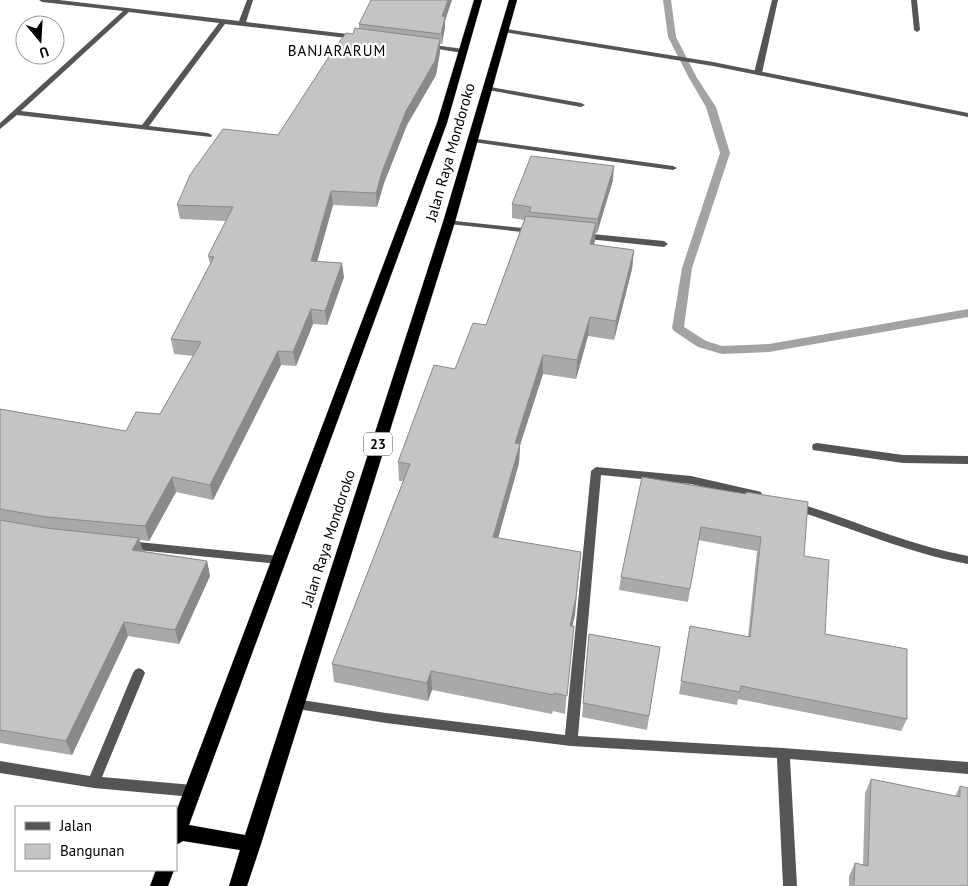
<svg xmlns="http://www.w3.org/2000/svg" width="968" height="886" viewBox="0 0 968 886" font-family="'PT Sans',sans-serif">
  <rect width="100%" height="100%" fill="#fff"/>
  <g fill="none" stroke-linecap="round" stroke-linejoin="round">
    <path fill="#a3a3a3" fill-rule="evenodd" d="M 663,0 L 671,0 L 676,37 L 697,78 L 716,107 L 730,153 L 692,268 L 684,327 L 706,341 L 722,346 L 769,344 L 968,309 L 968,317 L 769,352 L 722,354 L 698,347 L 674,331 L 672,328 L 682,268 L 720,153 L 706,107 L 689,78 L 668,37 Z"/>
    <g stroke="#dbdbdb" stroke-width="1">
      <path id="trunk" d="M 474,0 L 482,0 L 447,123 L 189,825 L 245,835 L 443,222 L 509,0 L 517,0 L 455,222 L 261,844 L 247,886 L 229,886 L 240,850 L 183,841 L 176,845 L 176,812 L 437,123 Z
        M 156,870 L 174,870 L 168,886 L 150,886 Z"/>
    </g>
    <path fill="#555" fill-rule="evenodd" d="M 485,86 L 581,103 L 585,105 L 581,107 L 488,90 L 485,90 Z
      M 470,138 L 673,166 L 677,168 L 673,170 L 473,142 L 470,142 Z
      M 446,220 L 532,229 L 536,231 L 532,233 L 449,224 L 446,224 Z
      M 582,233 L 664,241 L 668,244 L 664,247 L 579,238 L 579,234 Z
      M 139,668 L 143,670 L 145,673 L 102,777 L 193,785 L 198,787 L 199,791 L 198,795 L 193,797 L 94,788 L 0,773 L 0,761 L 90,776 L 133,673 L 135,670 Z"/>
    <path fill="#555" fill-rule="evenodd" d="M 39,0 L 59,0 L 239,21 L 247,0 L 253,0 L 246,22 L 356,35 L 359,37 L 356,39 L 225,24 L 149,126 L 208,133 L 212,135 L 211,137 L 17,115 L 0,129 L 0,123 L 123,11 L 42,2 ZM 129,12 L 219,23 L 142,125 L 21,111 Z
      M 772,0 L 778,0 L 762,73 L 758,75 L 754,73 Z
      M 911,0 L 917,0 L 920,30 L 917,32 L 914,30 Z
      M 427,44 L 463,49 L 466,51 L 463,53 L 425,47 L 425,45 Z
      M 817,443 L 903,455 L 968,456 L 968,464 L 903,463 L 813,450 L 812,447 L 813,444 Z
      M 596,467 L 691,476 L 757,491 L 761,492 L 762,495 L 761,498 L 757,499 L 691,484 L 601,475 L 578,736 L 783,748 L 968,762 L 968,774 L 790,759 L 797,886 L 783,886 L 777,758 L 571,746 L 386,723 L 291,708 L 289,704 L 291,700 L 295,699 L 386,713 L 565,735 L 591,471 Z
      M 795,502 C 853,520 908,545 968,556 L 968,564 C 907,553 850,527 791,509 L 790,506 L 791,503 Z
      M 128,541 L 279,556 L 283,557 L 284,560 L 283,563 L 279,564 L 128,549 L 124,548 L 123,545 L 124,542 Z"/>
    <path fill="#555" fill-rule="evenodd" d="M 506,29 L 713,62 L 968,113 L 968,117 L 713,66 L 504,32 L 504,30 Z"/>
    <use href="#trunk" fill="#000" fill-rule="evenodd"/>
  </g>
  <path fill="#a9a9a9" d="M 445,21 L 445,27 L 442,44 L 440,44 L 440,52 L 436,75 L 407,125 L 384,183 L 377,207 L 333,205 L 317,262 L 344,277 L 327,325 L 313,324 L 296,366 L 281,365 L 213,500 L 176,492 L 149,541 L 139,540 L 143,551 L 207,561 L 210,576 L 179,644 L 128,636 L 72,755 L 0,743 L 0,409 L 126,431 L 160,414 L 194,356 L 174,354 L 171,339 L 210,264 L 208,256 L 226,221 L 180,219 L 177,205 L 278,135 L 353,34 L 359,29 L 359,24 Z
    M 613,180 L 597,233 L 595,233 L 594,245 L 634,250 L 632,269 L 614,340 L 588,336 L 576,379 L 543,374 L 520,445 L 519,463 L 498,538 L 575,615 L 572,626 L 565,714 L 553,711 L 552,714 L 432,690 L 428,701 L 334,682 L 332,664 L 403,481 L 399,481 L 398,462 L 455,369 L 486,325 L 524,220 L 512,218 L 512,204 Z
    M 642,477 L 804,556 L 825,634 L 907,719 L 901,731 L 738,699 L 737,705 L 679,694 L 690,626 L 748,637 L 757,551 L 698,540 L 688,602 L 619,590 L 621,577 Z
    M 589,634 L 660,647 L 647,730 L 582,717 Z
    M 871,779 L 955,796 L 960,786 L 968,886 L 849,886 L 849,876 L 855,863 L 863,865 L 865,793 Z"/>
  <path fill="#898989" d="M 448,0 L 452,0 L 445,21 L 445,27 L 442,44 L 442,16 Z
    M 440,39 L 440,52 L 436,75 L 407,125 L 384,183 L 377,207 L 376,193 L 383,169 L 406,111 Z
    M 614,166 L 613,180 L 597,233 L 598,219 Z
    M 331,191 L 333,205 L 313,276 L 311,261 Z
    M 596,223 L 595,241 L 588,263 L 590,244 Z
    M 634,250 L 632,269 L 614,340 L 616,321 Z
    M 342,263 L 344,277 L 327,325 L 325,311 Z
    M 311,309 L 313,324 L 296,366 L 293,352 Z
    M 590,317 L 588,336 L 576,379 L 577,360 Z
    M 278,351 L 281,365 L 213,500 L 210,485 Z
    M 543,355 L 543,374 L 520,445 L 519,463 L 493,556 L 493,537 L 515,443 Z
    M 172,477 L 176,492 L 149,541 L 145,526 Z
    M 139,538 L 143,552 L 132,550 Z
    M 581,552 L 575,615 L 568,644 L 570,626 Z
    M 207,561 L 210,576 L 179,644 L 175,630 Z
    M 124,622 L 128,636 L 72,755 L 66,741 Z
    M 431,671 L 432,690 L 428,701 L 427,683 Z"/>
  <path fill="#c4c4c4" stroke="#898989" d="M 371,0 L 448,0 L 442,16 L 445,17 L 441,34 L 359,24 Z
    M 355,28 L 440,39 L 435,61 L 406,111 L 383,169 L 376,193 L 331,191 L 311,261 L 342,263 L 325,311 L 311,309 L 293,352 L 278,351 L 210,485 L 172,477 L 145,526 L 47,517 L 0,509 L 0,409 L 126,431 L 136,412 L 160,414 L 201,342 L 171,339 L 214,257 L 208,256 L 233,207 L 177,205 L 190,175 L 223,129 L 278,135 L 332,52 L 346,33 L 353,34 Z
    M 531,156 L 614,166 L 598,219 L 529,212 L 531,207 L 512,204 Z
    M 526,216 L 596,223 L 590,244 L 634,250 L 616,321 L 590,317 L 577,360 L 543,355 L 515,443 L 520,444 L 493,537 L 581,552 L 576,597 L 570,626 L 574,626 L 567,696 L 554,693 L 554,695 L 431,671 L 427,683 L 332,664 L 410,464 L 398,462 L 434,365 L 455,369 L 473,323 L 486,325 Z
    M 642,477 L 746,494 L 746,492 L 808,502 L 804,556 L 829,560 L 825,634 L 907,649 L 907,719 L 741,686 L 740,692 L 681,681 L 690,626 L 750,637 L 761,537 L 701,527 L 690,589 L 621,577 Z
    M 0,520 L 46,528 L 139,538 L 132,550 L 207,561 L 175,630 L 124,622 L 66,741 L 0,730 Z
    M 589,634 L 660,647 L 649,716 L 583,703 Z
    M 871,779 L 960,797 L 960,786 L 968,788 L 968,886 L 854,886 L 855,863 L 868,866 Z"/>
  <g text-anchor="middle" dominant-baseline="central" stroke-width="4.5" stroke-linejoin="round" paint-order="stroke">
    <rect fill="#fff" stroke="#4c4c4c" stroke-width="1" x="364" y="432.5" width="28" height="23" rx="4"/>
    <g font-size="14" font-weight="bold" fill="#000">
      <text x="378" y="444">23</text>
    </g>
    <g font-size="15" letter-spacing="1" fill="#000" stroke="#fff">
      <text x="337" y="50">BANJARARUM</text>
    </g>
    <g font-size="15" fill="#000" stroke="#fff">
      <text transform="translate(450 152) rotate(-74)">Jalan Raya Mondoroko</text>
      <text transform="translate(328 538) rotate(-72)">Jalan Raya Mondoroko</text>
    </g>
  </g>
  <rect x="15" y="806" width="162" height="65" fill="#ffffff" stroke="#999999"/>
  <rect x="25" y="822" width="25" height="8" fill="#555555" stroke="#999999"/>
  <text x="60" y="831" font-size="15" fill="#000000">Jalan</text>
  <rect x="25" y="844" width="25" height="15" fill="#c4c4c4" stroke="#999999"/>
  <text x="60" y="856" font-size="15" fill="#000000">Bangunan</text>
  <g transform="translate(40 40) rotate(162)"><circle r="24" fill="#ffffff" stroke="#999999"/>
  <path d="M0-4L9 19L0 12L-9 19Z" fill="#000000"/>
  <text y="-8" font-size="14" font-weight="bold" text-anchor="middle" fill="#000000">U</text>
  </g>
</svg>
